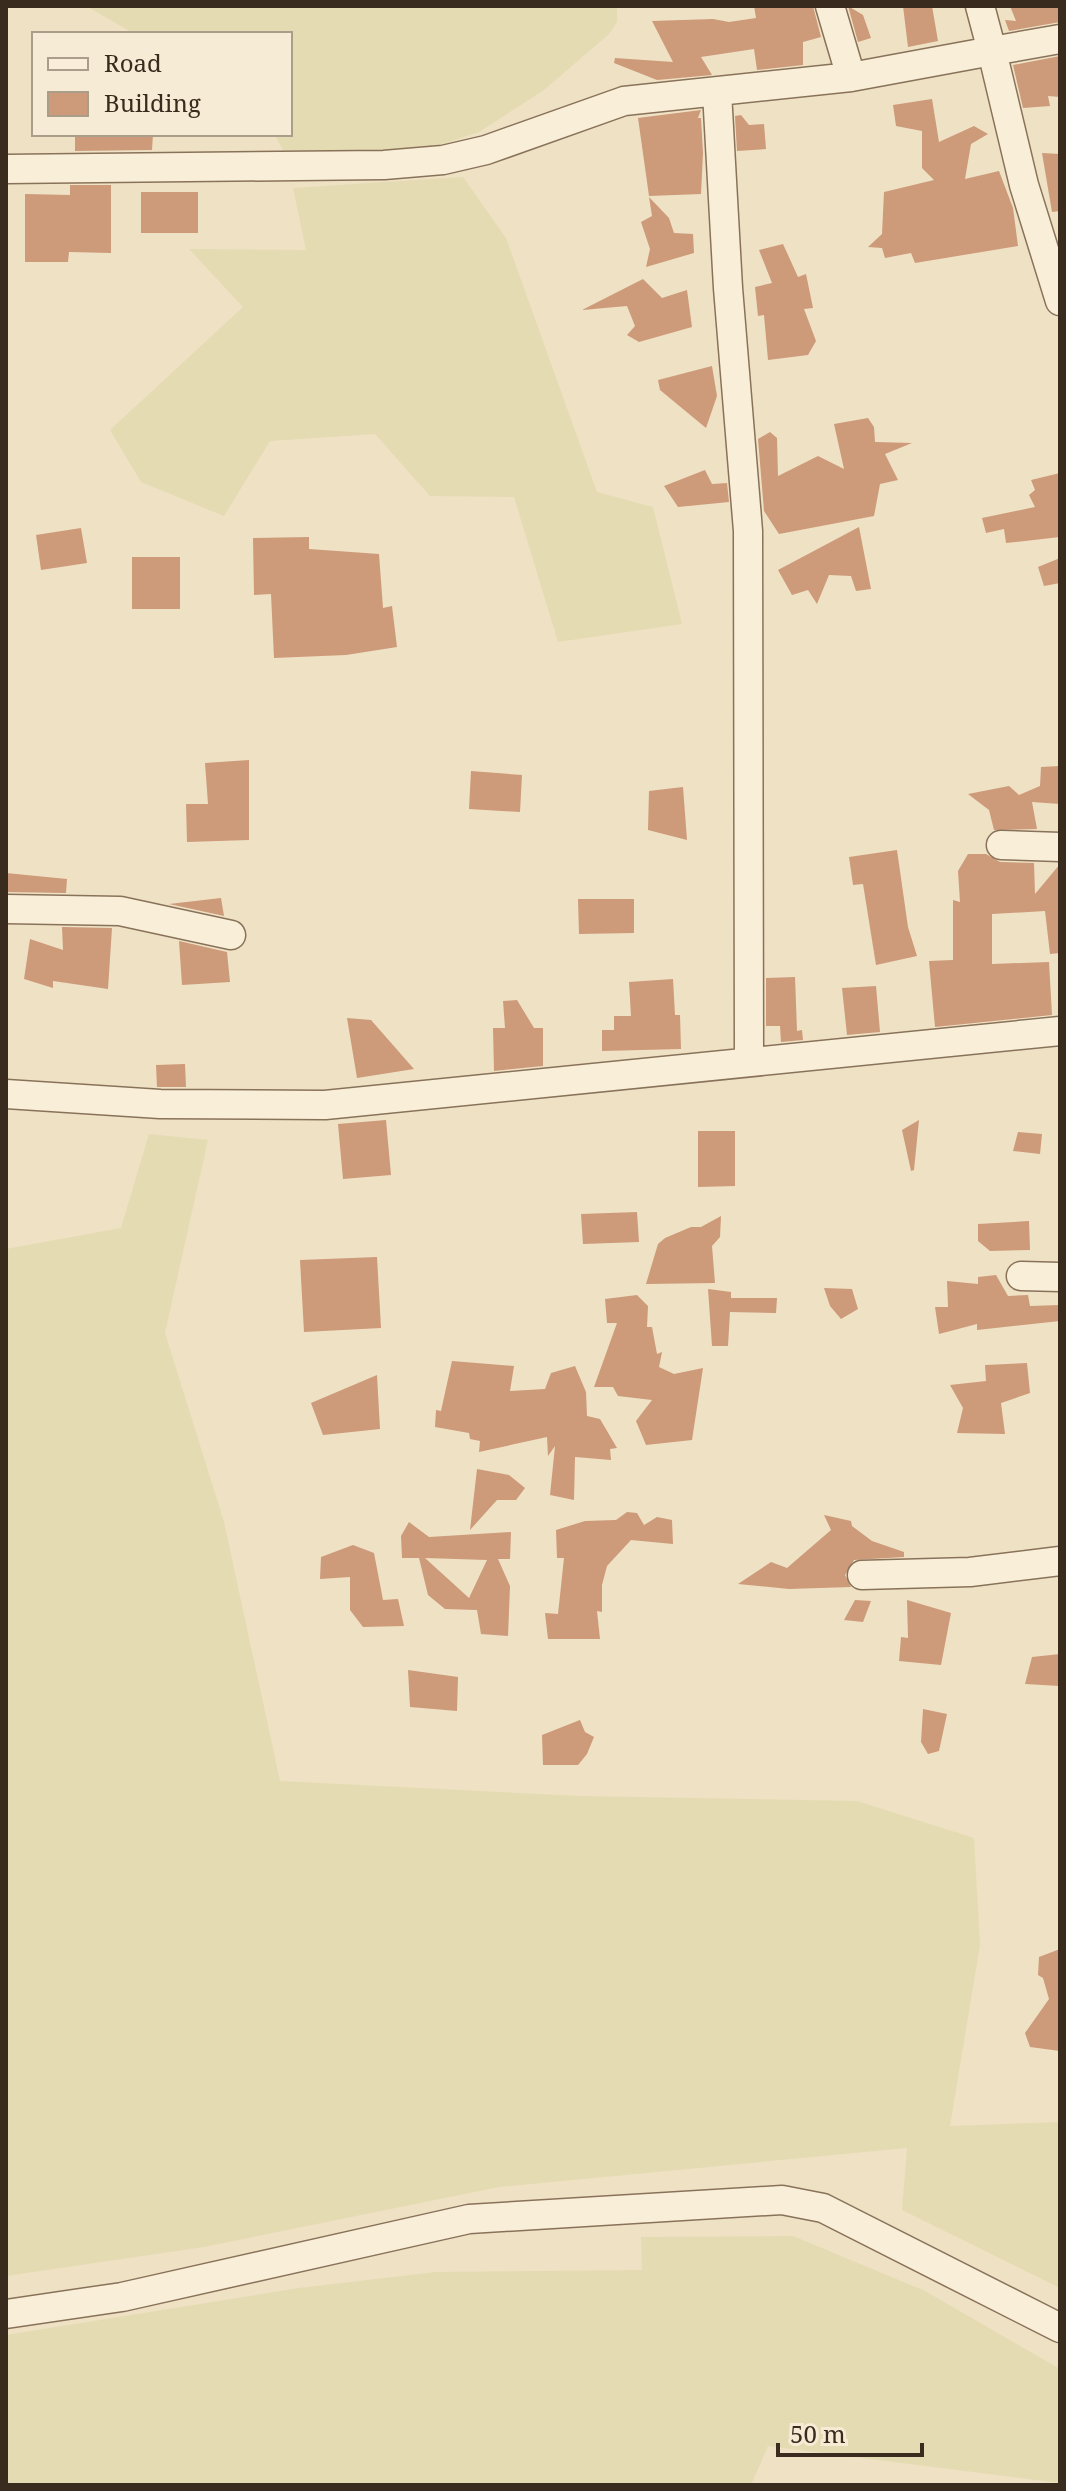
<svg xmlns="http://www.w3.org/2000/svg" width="1066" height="2491" viewBox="0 0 1066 2491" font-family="'Noto Serif',serif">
  <rect width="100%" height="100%" fill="#efe1c4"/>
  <path fill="#e4dbb2" d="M 86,6 L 617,6 L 617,22 L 609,34 L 544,90 L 479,132 L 418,152 L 286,155 L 274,134 L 290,134 L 290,34 L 135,34 Z
    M 463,177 L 506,238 L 597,492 L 653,507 L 682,624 L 558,642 L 514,497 L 430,496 L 375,434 L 270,441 L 224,516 L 141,482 L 110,430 L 243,307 L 189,249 L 306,250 L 293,188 Z
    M 149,1134 L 208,1140 L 165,1333 L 224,1522 L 280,1781 L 580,1796 L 857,1801 L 974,1838 L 980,1945 L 950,2126 L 1060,2122 L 1060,2288 L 902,2210 L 907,2148 L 499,2187 L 204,2247 L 6,2276 L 6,1249 L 121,1228 Z
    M 793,2236 L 925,2291 L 1060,2369 L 1060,2483 L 768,2446 L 751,2485 L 6,2485 L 6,2335 L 299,2288 L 436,2272 L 642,2270 L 641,2237 Z"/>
  <path fill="#cd9a7a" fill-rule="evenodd" d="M 754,6 L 813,6 L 821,37 L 803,42 L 803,65 L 757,70 L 754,49 L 701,57 L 712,75 L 657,80 L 614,63 L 615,58 L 673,62 L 652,21 L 713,19 L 729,22 L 756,18 Z
    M 848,6 L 863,15 L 871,38 L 858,42 Z
    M 903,6 L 932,6 L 938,41 L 908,47 Z
    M 1010,6 L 1060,6 L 1060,22 L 1009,31 L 1005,20 L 1016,21 Z
    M 1060,56 L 1060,97 L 1048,96 L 1050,106 L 1023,108 L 1013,65 Z
    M 932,99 L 939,142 L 974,126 L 988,134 L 971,144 L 965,179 L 999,171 L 1013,208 L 1018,246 L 915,263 L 911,253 L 885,258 L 882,248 L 868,247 L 882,234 L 884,192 L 934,180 L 922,168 L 922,131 L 896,126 L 893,105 Z
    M 701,110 L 698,118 L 701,118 L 703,153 L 701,194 L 649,196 L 638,118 Z
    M 741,115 L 749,125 L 764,124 L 766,149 L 737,151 L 735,116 Z
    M 75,134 L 153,134 L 152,150 L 75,151 Z
    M 1042,153 L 1060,154 L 1060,211 L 1052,212 Z
    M 70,185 L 111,185 L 111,253 L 69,252 L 68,262 L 25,262 L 25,194 L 70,195 Z
    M 141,192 L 198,192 L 198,233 L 141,233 Z
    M 649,197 L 669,218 L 674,233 L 693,234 L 694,253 L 646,267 L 650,249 L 641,222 L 652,216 Z
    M 783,244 L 798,277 L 806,274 L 813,308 L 804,309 L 816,341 L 808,355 L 768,360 L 764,315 L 758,316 L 755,287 L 772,283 L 759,250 Z
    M 643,279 L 662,298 L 687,290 L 692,327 L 639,342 L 627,335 L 635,326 L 627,306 L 582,310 Z
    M 712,366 L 717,396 L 706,428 L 660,390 L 658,380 Z
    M 868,418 L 874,427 L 875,442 L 912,443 L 885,454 L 898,480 L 880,484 L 874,516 L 779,534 L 764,511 L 758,439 L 770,432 L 777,438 L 778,476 L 818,456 L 844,469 L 834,424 Z
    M 705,470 L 712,484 L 727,483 L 729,502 L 678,507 L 664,486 Z
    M 1060,473 L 1060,537 L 1006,543 L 1004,529 L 986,533 L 982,518 L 1035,507 L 1029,495 L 1035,490 L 1031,480 Z
    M 859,527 L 871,589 L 856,591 L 851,576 L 829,575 L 817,604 L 808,590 L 792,595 L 778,570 Z
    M 81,528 L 87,563 L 41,570 L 36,535 Z
    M 309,537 L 309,549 L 379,554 L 383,608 L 392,606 L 397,647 L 346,655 L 274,658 L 271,594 L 254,595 L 253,538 Z
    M 132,557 L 180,557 L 180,609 L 132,609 Z
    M 1060,558 L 1060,583 L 1044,586 L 1038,567 Z
    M 249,760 L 249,840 L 187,842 L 186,804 L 208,804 L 205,763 Z
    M 1060,766 L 1060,804 L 1032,802 L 1037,829 L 994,830 L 989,810 L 968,794 L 1009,786 L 1019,795 L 1040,786 L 1041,767 Z
    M 471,771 L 522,775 L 520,812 L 469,809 Z
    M 683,787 L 687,840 L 648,830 L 649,791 Z
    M 897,850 L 908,927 L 917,956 L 876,965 L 863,884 L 853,885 L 849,857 Z
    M 968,854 L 986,854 L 1000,862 L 1034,863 L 1035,894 L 1060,864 L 1060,953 L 1050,954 L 1045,911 L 992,914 L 992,964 L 1049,962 L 1052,1015 L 935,1027 L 929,961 L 953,960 L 953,900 L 960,902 L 958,871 Z
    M 6,873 L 67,879 L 66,893 L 6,892 Z
    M 221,898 L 224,916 L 169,904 Z
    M 578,899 L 634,899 L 634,933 L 579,934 Z
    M 62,927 L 112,928 L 108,989 L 53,981 L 53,988 L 24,979 L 30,939 L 63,950 Z
    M 179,941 L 227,952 L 230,982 L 182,985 Z
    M 795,977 L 797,1031 L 802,1030 L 803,1040 L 781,1042 L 780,1026 L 766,1026 L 766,978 Z
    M 673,979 L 675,1015 L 680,1015 L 681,1049 L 602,1051 L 602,1030 L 614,1030 L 614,1016 L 631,1016 L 629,982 Z
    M 876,986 L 880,1032 L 847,1035 L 842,988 Z
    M 517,1000 L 534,1028 L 543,1028 L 543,1066 L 494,1071 L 493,1028 L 505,1028 L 503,1001 Z
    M 347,1018 L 371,1020 L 414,1069 L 357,1078 Z
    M 185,1064 L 186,1087 L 157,1087 L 156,1065 Z
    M 386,1120 L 391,1175 L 343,1179 L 338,1124 Z
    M 919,1120 L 914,1170 L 911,1171 L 902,1130 Z
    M 698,1131 L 735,1131 L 735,1186 L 698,1187 Z
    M 1018,1132 L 1042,1134 L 1040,1154 L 1013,1151 Z
    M 637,1212 L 639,1242 L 583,1244 L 581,1214 Z
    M 721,1216 L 720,1237 L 712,1246 L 715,1283 L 646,1284 L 658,1244 L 665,1238 L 691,1227 L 701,1227 Z
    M 1029,1221 L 1030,1250 L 990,1251 L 978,1241 L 978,1224 Z
    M 377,1257 L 381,1328 L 304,1332 L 300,1260 Z
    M 996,1275 L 1008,1296 L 1028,1295 L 1030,1306 L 1060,1305 L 1060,1321 L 977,1330 L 977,1324 L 939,1334 L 935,1307 L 948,1307 L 947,1281 L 978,1284 L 978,1277 Z
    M 824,1288 L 852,1289 L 858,1309 L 841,1319 L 830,1306 Z
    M 708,1289 L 731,1292 L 731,1298 L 777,1298 L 776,1313 L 730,1312 L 728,1346 L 712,1346 Z
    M 637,1295 L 648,1306 L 647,1327 L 652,1327 L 657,1354 L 662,1352 L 659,1367 L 674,1374 L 703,1368 L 692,1440 L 646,1445 L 636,1421 L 652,1400 L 618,1396 L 613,1387 L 594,1387 L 617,1323 L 607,1323 L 605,1299 Z
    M 452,1361 L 514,1366 L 510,1391 L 545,1389 L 551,1373 L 575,1366 L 586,1392 L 587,1416 L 600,1419 L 617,1448 L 610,1449 L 611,1460 L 575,1457 L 574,1500 L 550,1495 L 555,1446 L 548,1456 L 547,1437 L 479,1452 L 480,1441 L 470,1439 L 469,1433 L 435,1427 L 436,1410 L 441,1411 Z
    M 1027,1363 L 1030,1393 L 1001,1403 L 1005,1434 L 957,1433 L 963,1408 L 950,1385 L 986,1381 L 985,1365 Z
    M 377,1375 L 380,1429 L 323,1435 L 311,1403 Z
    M 477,1469 L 509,1475 L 525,1488 L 516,1500 L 497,1500 L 470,1530 Z
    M 627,1512 L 637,1513 L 644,1525 L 657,1517 L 672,1520 L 673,1544 L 631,1540 L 607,1566 L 602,1585 L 602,1612 L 597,1611 L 600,1639 L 548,1639 L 545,1613 L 558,1614 L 564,1558 L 557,1558 L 556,1530 L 585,1521 L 616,1520 Z
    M 824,1515 L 851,1521 L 852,1526 L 872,1541 L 904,1552 L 904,1557 L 854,1560 L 845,1575 L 851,1587 L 789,1589 L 738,1584 L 771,1562 L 787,1568 L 831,1530 Z
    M 409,1522 L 429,1537 L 511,1532 L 510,1559 L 498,1559 L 510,1586 L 508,1636 L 481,1634 L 477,1610 L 445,1609 L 428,1595 L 419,1558 L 402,1558 L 401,1536 ZM 425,1558 L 487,1560 L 469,1598 Z
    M 353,1545 L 374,1553 L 383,1600 L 398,1599 L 404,1626 L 363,1627 L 350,1610 L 350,1577 L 320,1579 L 321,1557 Z
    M 855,1600 L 871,1601 L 863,1622 L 844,1620 Z
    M 907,1600 L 951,1613 L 941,1665 L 899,1661 L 901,1637 L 908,1638 Z
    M 1060,1654 L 1060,1686 L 1025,1684 L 1032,1657 Z
    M 408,1670 L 458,1677 L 457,1711 L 410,1707 Z
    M 923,1709 L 947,1714 L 939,1751 L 928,1754 L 921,1742 Z
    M 580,1720 L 585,1732 L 594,1737 L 587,1754 L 578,1765 L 543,1765 L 542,1735 Z
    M 1060,1949 L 1060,2051 L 1030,2047 L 1025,2033 L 1049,1999 L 1043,1978 L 1038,1975 L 1039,1957 Z"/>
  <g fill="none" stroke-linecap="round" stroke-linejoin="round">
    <g stroke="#89725a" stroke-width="31">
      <path id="minor" d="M 830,6 L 851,77
        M 980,6 L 992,51 L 1060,39
        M 717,92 L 728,288 L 748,531 L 749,1062
        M 6,169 L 384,165 L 443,160 L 486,150 L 624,101 L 851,77 L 992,51 L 1024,185 L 1060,301
        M 1001,845 L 1060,847
        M 6,909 L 120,911 L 231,935
        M 6,1094 L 160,1104 L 325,1105 L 1060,1031
        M 1021,1276 L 1060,1277
        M 862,1575 L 970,1572 L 1060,1561
        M 6,2314 L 122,2297 L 469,2219 L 782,2200 L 823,2208 L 1060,2328"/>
    </g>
    <use href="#minor" stroke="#f9eed8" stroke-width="28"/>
  </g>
  <rect width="1066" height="2491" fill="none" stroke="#392b1e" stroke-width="16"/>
  <rect x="32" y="32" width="260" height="104" fill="#f6ebd4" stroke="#aa9e8b" stroke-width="2"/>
  <rect x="48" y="58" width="40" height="12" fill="#f9eed8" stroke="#aa9e8b" stroke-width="2"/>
  <text x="104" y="72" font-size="24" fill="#392b1e">Road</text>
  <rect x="48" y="92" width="40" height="24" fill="#cd9a7a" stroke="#aa9e8b" stroke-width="2"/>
  <text x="104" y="112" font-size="24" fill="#392b1e">Building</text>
  <path d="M778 2443v12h144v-12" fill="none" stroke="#392b1e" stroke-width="4"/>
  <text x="790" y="2443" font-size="24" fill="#392b1e" stroke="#f6ebd4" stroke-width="6" paint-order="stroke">50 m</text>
</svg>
